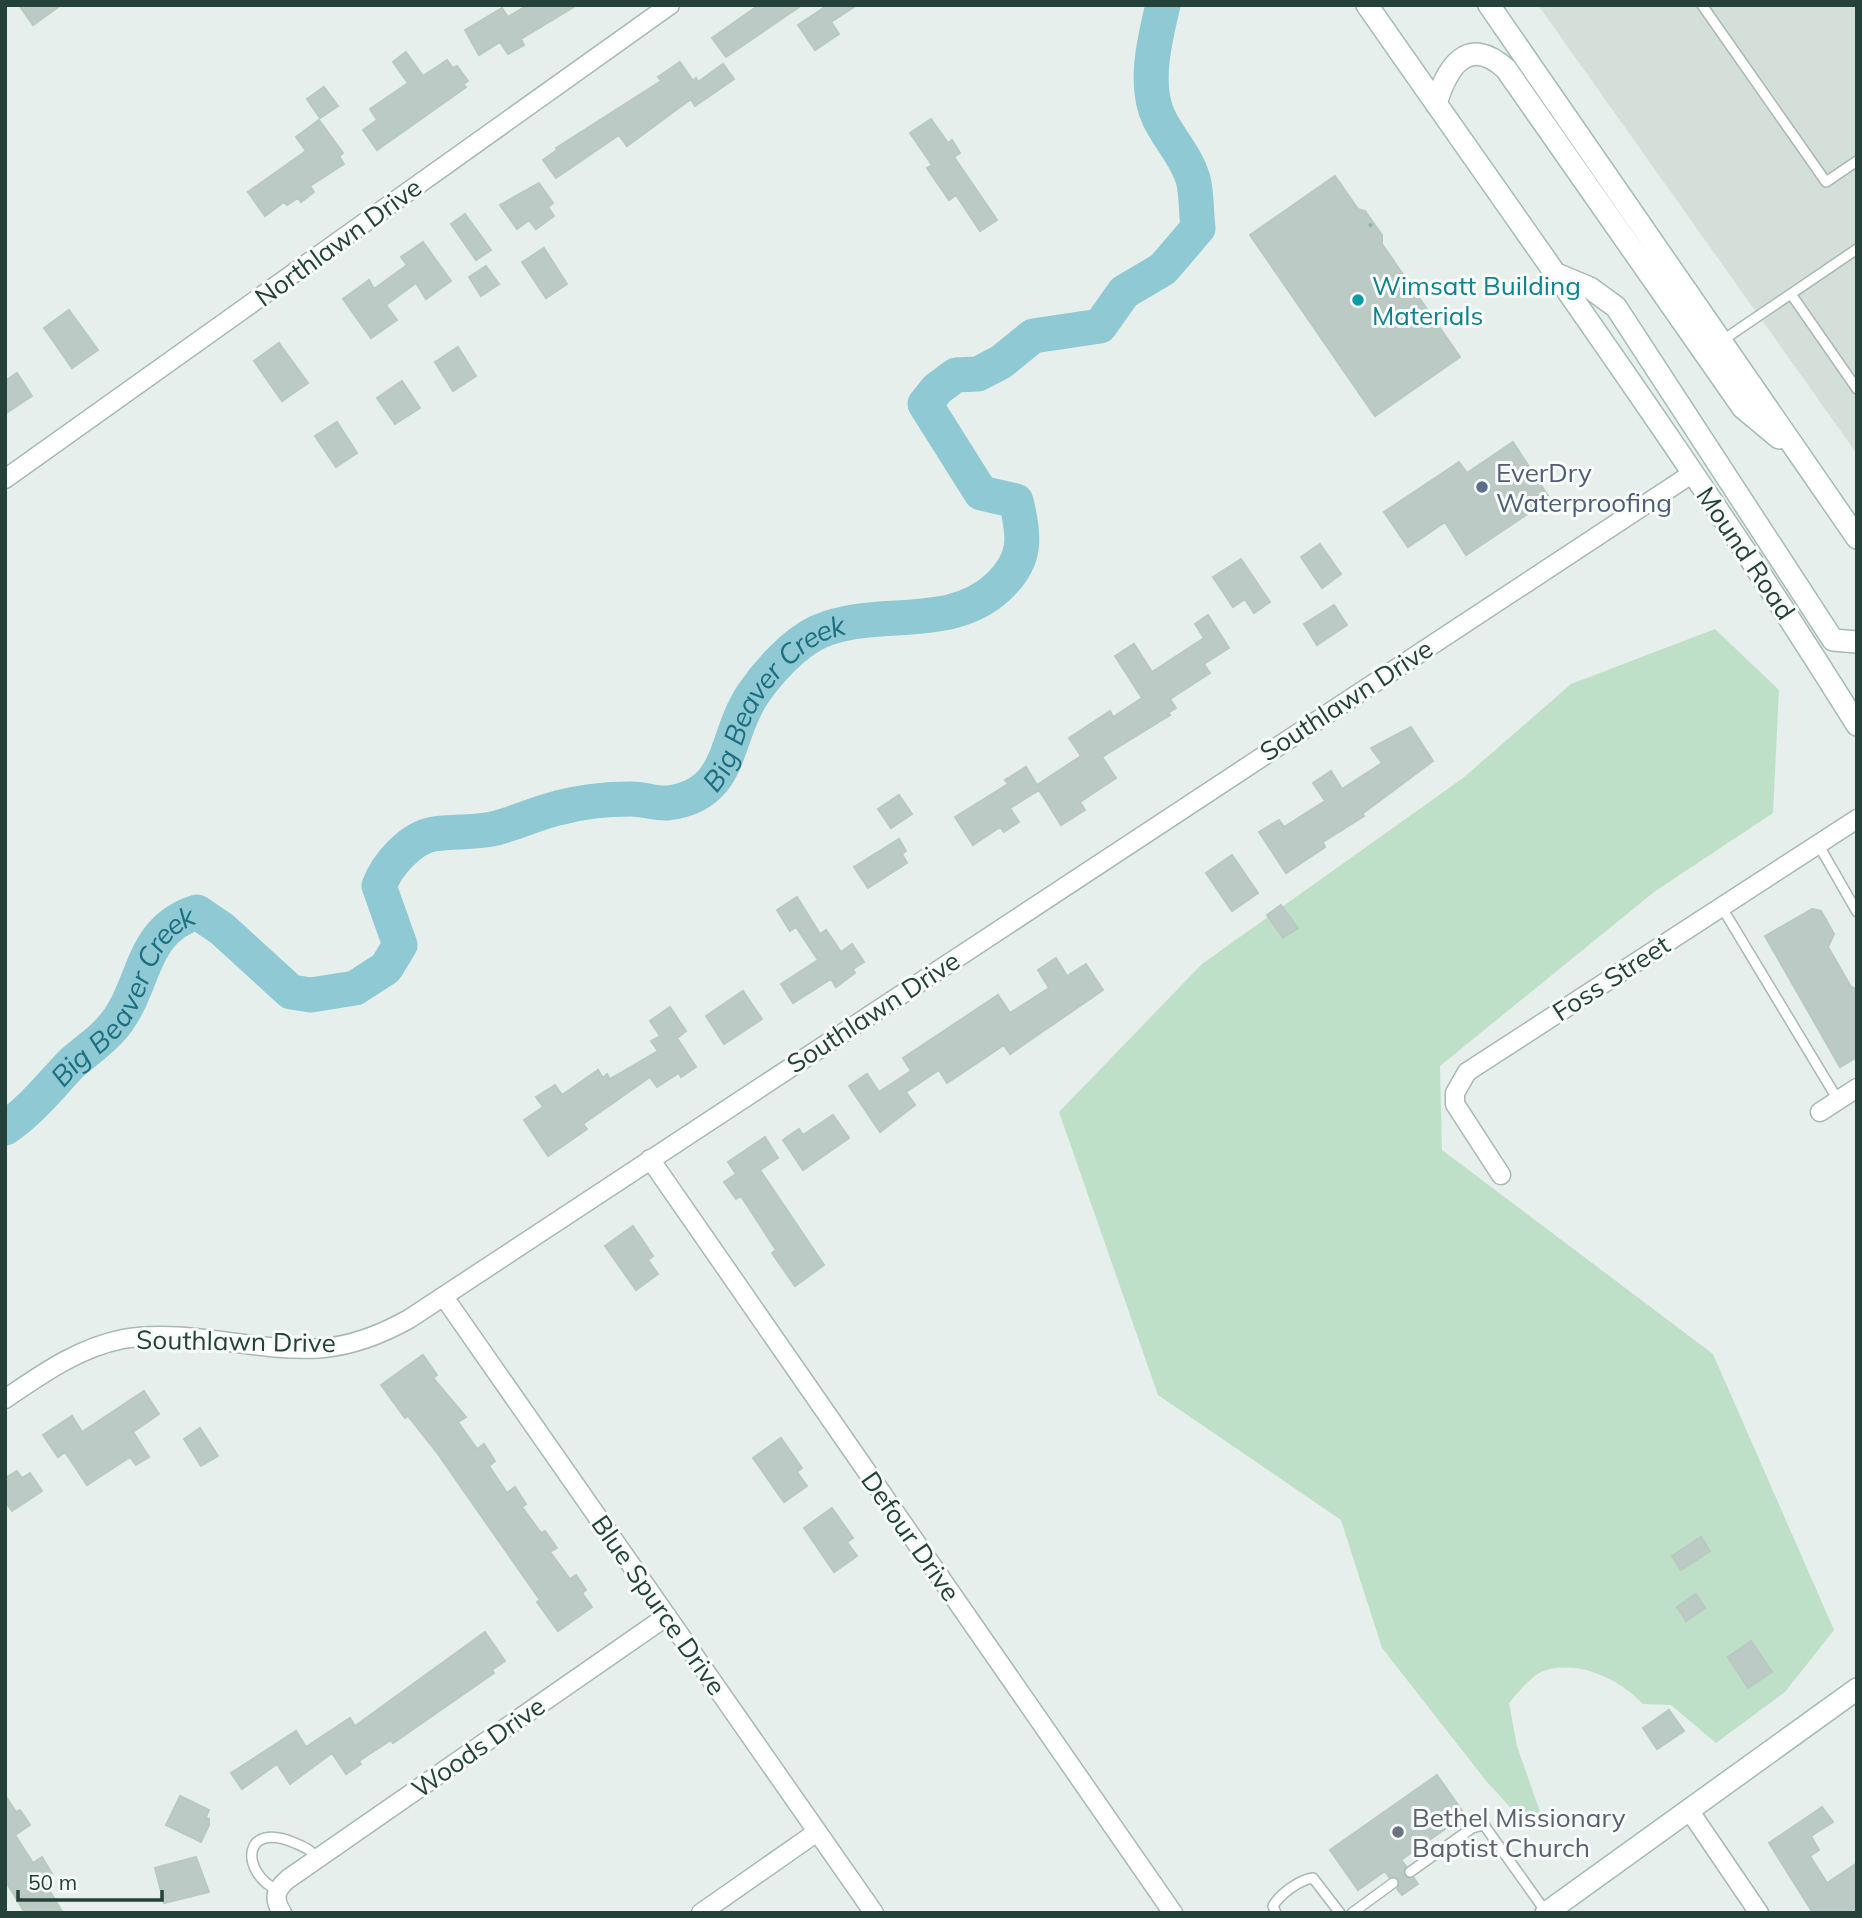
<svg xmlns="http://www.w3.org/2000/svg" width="1862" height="1918" viewBox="0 0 1862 1918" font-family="Mulish,sans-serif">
  <rect width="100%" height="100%" fill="#e6efeb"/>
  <path fill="#d4dfda" d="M 1538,5 L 1857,5 L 1857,454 Z"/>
  <path fill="#bfe0c8" d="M 1715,629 L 1779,690 L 1773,813 L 1654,892 L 1440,1066 L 1442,1150 L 1713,1354 L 1834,1630 L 1785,1692 L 1716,1743 L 1671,1705 L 1643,1704 C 1620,1680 1584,1662 1550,1669 C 1533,1672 1520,1691 1509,1703 L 1517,1746 L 1546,1829 L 1522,1820 L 1487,1782 L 1382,1648 L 1341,1520 L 1158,1395 L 1059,1112 L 1202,964 L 1463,778 L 1571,684 Z"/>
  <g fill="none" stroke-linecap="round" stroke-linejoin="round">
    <path stroke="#8ec9d4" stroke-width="35" id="s1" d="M 5,1128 C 31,1111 50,1086 71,1064 C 84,1052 100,1042 111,1029 C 147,989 137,931 197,912 L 222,929 L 291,992 L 311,995 L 355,988 L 386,968 L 400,945 L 379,886 C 387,865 410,838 434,834 C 453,831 473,833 492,829 C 515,824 536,813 558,808 C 580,802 608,799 631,799 C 644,799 656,804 668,803 C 734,795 723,738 753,694 C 768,672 793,644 818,632 C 875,606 949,633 998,587 C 1027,560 1025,537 1016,501 L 981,493 L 925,404 L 937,389 L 956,375 L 978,374 L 1001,362 L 1033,336 L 1100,326 L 1124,292 L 1163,269 L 1198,228 C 1196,213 1197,194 1193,179 C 1186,156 1169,139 1159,118 C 1143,85 1155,38 1163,5"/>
  </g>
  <path fill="#bbcac4" stroke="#b8c9c2" stroke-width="2" d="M 19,5 L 61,5 L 33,25 Z
    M 528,5 L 577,5 L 521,39 L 524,45 L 508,54 L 500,42 L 479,55 L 465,30 L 502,8 L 508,17 Z
    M 759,5 L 802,5 L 726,57 L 712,38 Z
    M 828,5 L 857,5 L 831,22 L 839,34 L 815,50 L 798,25 Z
    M 406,52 L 423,76 L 447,60 L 453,68 L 457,66 L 468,81 L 463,84 L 466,87 L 377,150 L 363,130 L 377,120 L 370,109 L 408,83 L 393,62 Z
    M 680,62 L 693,81 L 696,78 L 698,82 L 723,64 L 734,79 L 695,106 L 691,99 L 627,146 L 619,135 L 556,178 L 543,160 L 557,150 L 556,148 L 661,81 L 658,77 Z
    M 324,87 L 338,106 L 320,118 L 307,99 Z
    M 931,119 L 948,143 L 952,140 L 960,153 L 954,157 L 997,220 L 980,231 L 956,195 L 949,200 L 927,168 L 932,165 L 910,133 Z
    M 319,120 L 343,153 L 339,156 L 344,164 L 310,186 L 314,192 L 301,202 L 298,198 L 287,205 L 284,202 L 265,216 L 248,192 L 306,151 L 296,137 Z
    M 1335,176 L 1358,209 L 1365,211 L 1382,235 L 1382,244 L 1460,357 L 1375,416 L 1250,235 Z
    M 539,183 L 553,203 L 548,207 L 554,216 L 536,229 L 529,220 L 517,229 L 500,205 Z
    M 465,214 L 491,250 L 476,260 L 451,224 Z
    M 423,242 L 451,281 L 426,299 L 416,283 L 386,305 L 397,320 L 371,338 L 343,299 L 369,280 L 374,289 L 407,265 L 401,257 Z
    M 544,248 L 567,284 L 546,298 L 522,262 Z
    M 486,266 L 499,284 L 481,296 L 469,277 Z
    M 69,310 L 98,350 L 72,368 L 44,328 Z
    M 279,343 L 308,383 L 282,401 L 254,361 Z
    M 458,347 L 476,376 L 453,391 L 435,362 Z
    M 17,373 L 32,396 L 5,414 L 5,381 Z
    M 402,381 L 420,408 L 395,424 L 377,398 Z
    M 337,422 L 357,453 L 336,467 L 315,436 Z
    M 1513,442 L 1550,499 L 1466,555 L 1445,522 L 1408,547 L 1384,512 L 1459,462 L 1467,473 Z
    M 1320,544 L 1341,574 L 1322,588 L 1301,557 Z
    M 1241,559 L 1270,602 L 1254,613 L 1245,599 L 1233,607 L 1213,577 Z
    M 1334,605 L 1347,625 L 1317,645 L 1304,624 Z
    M 1208,615 L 1229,648 L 1204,664 L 1210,673 L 1170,699 L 1176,708 L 1168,713 L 1170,715 L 1102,757 L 1116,778 L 1080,802 L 1085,810 L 1061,825 L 1039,790 L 1010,808 L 1019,822 L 1004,832 L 1000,827 L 973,845 L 955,817 L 1008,784 L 1005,780 L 1026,767 L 1037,785 L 1081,756 L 1069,738 L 1110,711 L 1113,717 L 1142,698 L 1115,656 L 1134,644 L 1152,672 L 1204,638 L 1195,624 Z
    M 1411,727 L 1433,761 L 1362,814 L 1364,816 L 1323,842 L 1325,847 L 1286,873 L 1259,832 L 1279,820 L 1284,827 L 1325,801 L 1313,783 L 1331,771 L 1342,789 L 1382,763 L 1371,748 Z
    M 899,795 L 912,814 L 891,828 L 878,809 Z
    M 899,839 L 906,851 L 902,854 L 907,863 L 868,888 L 854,867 Z
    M 1232,855 L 1258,893 L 1232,911 L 1206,873 Z
    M 797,897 L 820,934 L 826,930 L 841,952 L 852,944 L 864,962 L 853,969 L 855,973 L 836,987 L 831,979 L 793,1003 L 781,984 L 818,960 L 796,927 L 790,931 L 777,910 Z
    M 1281,905 L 1298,928 L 1283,938 L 1267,915 Z
    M 1812,909 L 1821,911 L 1834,934 L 1828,947 L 1851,987 L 1857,989 L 1857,1057 L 1840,1067 L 1765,936 Z
    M 1056,958 L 1067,976 L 1086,964 L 1103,990 L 1010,1054 L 1004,1045 L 947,1083 L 939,1070 L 906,1092 L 915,1105 L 880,1132 L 849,1086 L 867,1074 L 879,1092 L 911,1071 L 903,1058 L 998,995 L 1010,1013 L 1049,988 L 1038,970 Z
    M 743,991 L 762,1019 L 724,1044 L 706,1016 Z
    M 670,1007 L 686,1031 L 677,1038 L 696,1067 L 681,1077 L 679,1073 L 657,1087 L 650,1077 L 583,1124 L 587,1129 L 548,1156 L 524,1120 L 543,1107 L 536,1097 L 555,1085 L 562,1095 L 598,1070 L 603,1078 L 607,1074 L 610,1079 L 658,1051 L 651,1041 L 660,1036 L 650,1021 Z
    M 833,1115 L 849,1138 L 803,1170 L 783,1140 L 799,1129 L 803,1135 Z
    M 765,1137 L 778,1158 L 760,1170 L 824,1265 L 795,1286 L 772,1253 L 776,1250 L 741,1196 L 736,1199 L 724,1182 L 736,1174 L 728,1162 Z
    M 633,1226 L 653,1256 L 648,1260 L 658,1274 L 636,1290 L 605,1246 Z
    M 423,1355 L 437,1375 L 433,1378 L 466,1417 L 458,1422 L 477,1449 L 484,1444 L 495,1461 L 489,1466 L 507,1493 L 515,1487 L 526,1504 L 522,1507 L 541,1533 L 545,1531 L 557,1548 L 550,1552 L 570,1579 L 576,1575 L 586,1590 L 582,1593 L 592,1607 L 558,1631 L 537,1602 L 540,1600 L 438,1454 L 408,1416 L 405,1418 L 381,1385 Z
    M 144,1391 L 159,1414 L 133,1432 L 149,1457 L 136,1465 L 130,1457 L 87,1485 L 65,1452 L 58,1457 L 43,1435 L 72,1416 L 82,1432 Z
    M 200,1428 L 218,1456 L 201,1466 L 184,1439 Z
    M 781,1438 L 802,1468 L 797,1472 L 807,1486 L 784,1502 L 753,1458 Z
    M 17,1471 L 22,1478 L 30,1473 L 42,1491 L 12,1511 L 5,1501 L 5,1478 Z
    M 832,1508 L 853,1538 L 847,1542 L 857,1556 L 834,1572 L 804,1528 Z
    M 1701,1537 L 1710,1551 L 1681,1570 L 1672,1556 Z
    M 1696,1594 L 1705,1608 L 1686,1621 L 1677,1607 Z
    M 485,1632 L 505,1661 L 492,1670 L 494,1673 L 393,1743 L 391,1740 L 359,1761 L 361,1764 L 346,1774 L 332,1753 L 290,1784 L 277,1764 L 242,1789 L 231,1773 L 296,1731 L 306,1747 L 350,1718 L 355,1726 Z
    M 1751,1641 L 1772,1672 L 1748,1688 L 1728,1657 Z
    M 1669,1710 L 1684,1731 L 1657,1749 L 1643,1728 Z
    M 1437,1775 L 1465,1815 L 1401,1860 L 1406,1866 L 1404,1875 L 1414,1878 L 1418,1884 L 1402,1895 L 1397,1889 L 1399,1879 L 1389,1877 L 1385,1871 L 1358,1890 L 1330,1850 Z
    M 5,1795 L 16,1812 L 20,1810 L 30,1825 L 15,1835 L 33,1863 L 42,1857 L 52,1874 L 43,1880 L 63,1913 L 25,1913 L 5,1880 Z
    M 180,1796 L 209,1810 L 206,1817 L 209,1819 L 209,1825 L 201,1842 L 166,1825 Z
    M 1822,1807 L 1833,1822 L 1811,1836 L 1819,1850 L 1810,1856 L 1827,1883 L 1857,1863 L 1857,1913 L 1813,1913 L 1769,1843 Z
    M 196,1857 L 209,1892 L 164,1903 L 155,1868 Z"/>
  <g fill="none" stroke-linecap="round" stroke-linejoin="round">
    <g stroke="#a8b8b2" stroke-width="12">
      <path id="service" d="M 1702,5 L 1826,182 L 1857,161
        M 1791,294 L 1857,389
        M 1720,342 L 1857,249
        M 1818,844 L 1857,912
        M 1721,906 L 1838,1100
        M 1410,1872 L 1472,1828 L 1484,1825 L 1546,1912
        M 277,1890 C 240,1872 242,1820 295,1843 C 304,1847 312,1850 318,1859
        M 1276,1913 L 1273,1906 C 1280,1894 1299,1880 1313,1878 L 1340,1913
        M 1352,1913 L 1393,1883"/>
    </g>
    <g stroke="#a8b8b2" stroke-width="21">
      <path id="minor" d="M 5,479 L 670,5
        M 1820,1112 L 1857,1088
        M 650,1159 L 1173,1913
        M 1501,1175 L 1455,1104 L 1455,1093 L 1467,1072 L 1857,819
        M 444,1297 L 874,1913
        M 5,1399 C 42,1374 78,1348 123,1339 C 190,1327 257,1354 324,1348 C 355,1345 382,1334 409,1319 L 1693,473
        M 1689,1810 L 1759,1913
        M 282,1913 C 273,1898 275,1890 288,1879 L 667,1616
        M 701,1913 L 817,1832"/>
    </g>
    <g stroke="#a4bbb3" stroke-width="24">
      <path id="secondary" d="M 1367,5 C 1533,243 1704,479 1857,725
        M 1489,5 L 1857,538
        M 1436,104 C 1447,67 1468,34 1506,69 L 1743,408 L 1779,438
        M 1554,273 L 1590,288 L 1616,307 L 1833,640 L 1857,642
        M 1546,1913 L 1857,1689"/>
    </g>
    <path stroke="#86b3a5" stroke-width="3.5" stroke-dasharray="3.5 5" stroke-linecap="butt" d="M 1369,226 L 1374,223
      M 1534,475 L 1539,472"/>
    <use href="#service" stroke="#fff" stroke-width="9"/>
    <use href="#minor" stroke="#fff" stroke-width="18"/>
    <use href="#secondary" stroke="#fff" stroke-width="21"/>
  </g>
  <circle fill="#0f9aa8" stroke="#f7fbf9" stroke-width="2.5" cx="1358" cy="300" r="7"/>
  <circle fill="#5c6f8a" stroke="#f7fbf9" stroke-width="2.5" cx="1482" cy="487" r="7"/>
  <circle fill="#6b7280" stroke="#f7fbf9" stroke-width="2.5" cx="1398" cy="1832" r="7"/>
  <g text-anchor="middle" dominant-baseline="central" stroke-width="6" stroke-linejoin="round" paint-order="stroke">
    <g font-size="26" fill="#24423a" stroke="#f7fbf9">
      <text transform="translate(338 242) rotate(-36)">Northlawn Drive</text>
      <text transform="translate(1746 553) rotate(56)">Mound Road</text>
      <text transform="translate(1346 700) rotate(-33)">Southlawn Drive</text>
      <text transform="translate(1611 978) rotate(-33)">Foss Street</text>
      <text transform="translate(873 1012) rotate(-33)">Southlawn Drive</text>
      <text transform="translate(236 1341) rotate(1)">Southlawn Drive</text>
      <text transform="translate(911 1536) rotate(55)">Defour Drive</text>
      <text transform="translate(659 1605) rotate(55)">Blue Spurce Drive</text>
      <text transform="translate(478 1747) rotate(-35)">Woods Drive</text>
    </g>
    <g font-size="26" fill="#0d838f" stroke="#f7fbf9" text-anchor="start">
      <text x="1372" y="285">Wimsatt Building<tspan x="1372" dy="30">Materials</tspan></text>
    </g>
    <g font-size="26" fill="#4e5e75" stroke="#f7fbf9" text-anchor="start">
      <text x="1496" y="472">EverDry<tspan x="1496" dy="30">Waterproofing</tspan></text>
    </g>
    <g font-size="26" fill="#5b616d" stroke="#f7fbf9" text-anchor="start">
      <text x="1412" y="1817">Bethel Missionary<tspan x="1412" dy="30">Baptist Church</tspan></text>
    </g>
    <g font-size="28" font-style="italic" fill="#1c6f80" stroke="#f7fbf9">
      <text stroke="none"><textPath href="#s1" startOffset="1082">Big Beaver Creek</textPath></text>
      <text stroke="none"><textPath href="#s1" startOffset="180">Big Beaver Creek</textPath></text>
    </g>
  </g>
  <rect width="1862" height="1918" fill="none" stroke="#24423a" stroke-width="14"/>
  <path d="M18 1890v10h144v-10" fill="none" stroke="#24423a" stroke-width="3.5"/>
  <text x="28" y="1890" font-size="21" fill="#24423a" stroke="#f7fbf9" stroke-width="5" paint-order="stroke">50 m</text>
</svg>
